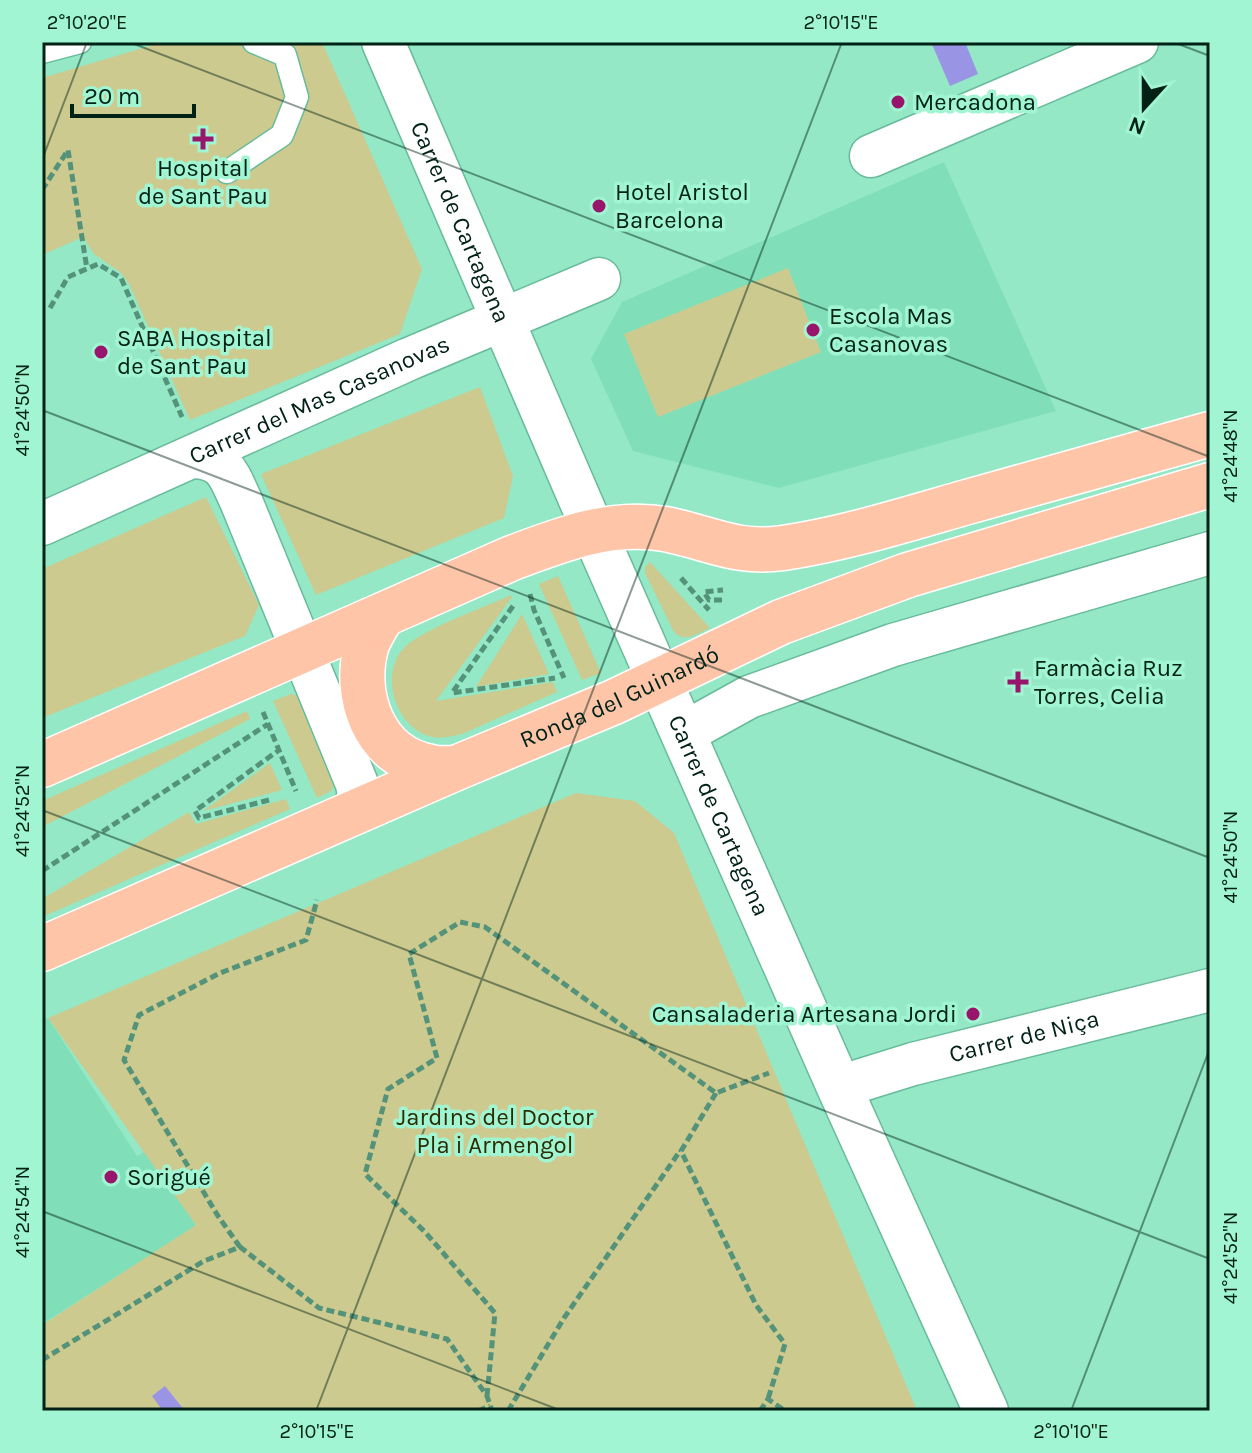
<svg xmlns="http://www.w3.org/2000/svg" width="1252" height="1453" viewBox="0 0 1252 1453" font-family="Karla,sans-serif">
  <rect width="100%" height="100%" fill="#94e8c6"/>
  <path fill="#80dfb9" d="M 944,162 L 1056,411 L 779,488 L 633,451 L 591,359 L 622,302 Z
    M 48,1018 L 137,1156 L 148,1150 L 196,1226 L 42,1324 L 42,1021 Z"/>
  <path fill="#ccca8e" d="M 163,42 L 322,42 L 422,269 L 400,334 L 190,420 L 129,284 L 121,273 L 94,254 L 83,237 L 42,255 L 42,78 Z
    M 788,268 L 821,352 L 658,417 L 624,334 Z
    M 480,387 L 513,476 L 504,518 L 316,595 L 261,474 Z
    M 206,497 L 259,605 L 245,636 L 42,718 L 42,569 Z
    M 650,562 L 710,628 C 697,634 685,643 674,632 L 645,573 L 645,567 Z
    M 558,576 L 601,673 L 582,680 L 539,584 Z
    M 511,595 L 512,597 L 436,701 L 553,682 L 557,692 L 462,734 C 452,736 442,739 432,737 C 395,728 378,673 405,647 C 423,629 485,607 511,595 Z
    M 522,614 L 549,674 L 476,687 Z
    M 291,694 L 303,697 L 337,779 L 331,791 L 317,798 L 273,701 Z
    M 247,711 L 250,719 L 42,827 L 42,801 Z
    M 270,763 L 282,790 L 203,811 Z
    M 576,793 L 635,801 L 674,833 L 917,1411 L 42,1411 L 42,1325 L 196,1225 L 48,1018 Z
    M 286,799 L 290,809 L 42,917 L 42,899 L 189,812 L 196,824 Z"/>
  <path fill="#9a94e4" d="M 931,42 L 965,42 L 978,74 L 950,86 Z
    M 165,1386 L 185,1411 L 163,1411 L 152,1396 Z"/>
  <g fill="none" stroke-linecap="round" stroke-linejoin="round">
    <g stroke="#68bb9b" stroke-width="25">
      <path id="service" d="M 42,52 L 80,42
        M 227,172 L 282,135 L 297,97 L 285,55 L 254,42"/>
    </g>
    <g stroke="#68bb9b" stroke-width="45">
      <g id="minor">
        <path id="s1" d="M 383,42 L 593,530"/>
        <path d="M 871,156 L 1137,42"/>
        <path d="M 195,457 C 226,459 229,476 241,501 L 357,784 L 359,797 L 351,815"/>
        <path id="s2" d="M 42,524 L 409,359 L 599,279"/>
        <path d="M 684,733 L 749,697 L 893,645 L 1210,553"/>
        <path id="s3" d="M 839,1087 L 913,1064 L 1210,990"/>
      </g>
    </g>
    <g stroke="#68bb9b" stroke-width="47">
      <g id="tertiary">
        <path id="s4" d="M 593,530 L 839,1087 L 986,1411"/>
      </g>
    </g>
    <g stroke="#fff" stroke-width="47">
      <g id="primary">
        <path d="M 382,616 C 377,625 371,634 367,644 C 352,694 373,757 431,767 C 439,769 448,768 456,768"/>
        <path d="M 42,765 L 512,558 C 562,539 611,520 665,529 C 708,537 736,555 783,548 C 843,539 901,521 960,504 C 1043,481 1127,457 1210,434"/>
        <path id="s5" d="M 42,949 L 456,768 L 614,702 L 781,622 L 908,575 L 1210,485"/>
      </g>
    </g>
    <path stroke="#54937a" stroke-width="5" stroke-dasharray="8 4" stroke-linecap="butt" d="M 42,190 L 68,150 L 87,269
      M 50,308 L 68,277 L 98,264 L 121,278 L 182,417
      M 681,578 L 709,610
      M 530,594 L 534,610 L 564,678
      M 722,600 L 709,600 L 704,592 L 723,590
      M 513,606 L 452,693 L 555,678
      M 263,712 L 296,791
      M 269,800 L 199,818 L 195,811 L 279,750
      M 42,871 L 268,724
      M 716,1093 L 681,1151 L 756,1305 L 785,1344 L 768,1399
      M 240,1247 L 218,1216 L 124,1060 L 139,1015 L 220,973 L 306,940 L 317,900
      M 42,1360 L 204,1261 L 240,1247 L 319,1308 L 447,1339 L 487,1396 L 492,1411
      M 487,1396 L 495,1313 L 425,1232 L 365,1174 L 388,1089 L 437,1058 L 409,954 L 460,922 L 485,927 L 716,1093 L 769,1073
      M 478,1411 L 490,1406
      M 508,1411 L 564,1318 L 680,1151
      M 760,1411 L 768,1399 L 785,1411"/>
    <use href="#service" stroke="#fff" stroke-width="22"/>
    <use href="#minor" stroke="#fff" stroke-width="42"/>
    <use href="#tertiary" stroke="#fff" stroke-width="44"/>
    <use href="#primary" stroke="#ffc5a8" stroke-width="44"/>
  </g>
  <path fill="none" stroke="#002216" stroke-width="2" stroke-opacity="0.45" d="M 129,42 L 1210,457M 1173,42 L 1210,56M 42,160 L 87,42M 42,410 L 1210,858M 42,810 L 1210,1259M 42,1211 L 562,1411M 316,1411 L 842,42M 1071,1411 L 1210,1048"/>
  <g fill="#97156b" stroke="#a1f5d2" stroke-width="3">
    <circle cx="898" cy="102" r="8"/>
    <path d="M199 127h8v8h8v8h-8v8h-8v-8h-8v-8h8z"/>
    <circle cx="599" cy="206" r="8"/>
    <circle cx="813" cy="330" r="8"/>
    <circle cx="101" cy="352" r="8"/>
    <path d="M1014 670h8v8h8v8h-8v8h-8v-8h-8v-8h8z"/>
    <circle cx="973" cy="1014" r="8"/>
    <circle cx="111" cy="1177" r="8"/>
  </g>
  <g text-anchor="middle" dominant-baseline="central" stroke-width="7" stroke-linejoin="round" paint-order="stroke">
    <g font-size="24" fill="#002216" stroke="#a1f5d2" text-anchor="start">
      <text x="914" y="102">Mercadona</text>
      <text x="203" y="168" text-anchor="middle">Hospital<tspan x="203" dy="28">de Sant Pau</tspan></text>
      <text x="615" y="192">Hotel Aristol<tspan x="615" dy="28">Barcelona</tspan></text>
      <text x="829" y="316">Escola Mas<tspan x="829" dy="28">Casanovas</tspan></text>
      <text x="117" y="338">SABA Hospital<tspan x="117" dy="28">de Sant Pau</tspan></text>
      <text x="1034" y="668">Farmàcia Ruz<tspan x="1034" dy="28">Torres, Celia</tspan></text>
      <text x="957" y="1014" text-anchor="end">Cansaladeria Artesana Jordi</text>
      <text x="127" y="1177">Sorigué</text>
    </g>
    <g font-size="24" fill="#002216" stroke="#a1f5d2">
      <text stroke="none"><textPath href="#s1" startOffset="196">Carrer de Cartagena</textPath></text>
      <text stroke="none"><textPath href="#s2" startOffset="304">Carrer del Mas Casanovas</textPath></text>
      <text stroke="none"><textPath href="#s5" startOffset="630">Ronda del Guinardó</textPath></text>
      <text stroke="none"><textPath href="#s4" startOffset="312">Carrer de Cartagena</textPath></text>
      <text stroke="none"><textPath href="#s3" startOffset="192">Carrer de Niça</textPath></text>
    </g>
    <g font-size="24" fill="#2e2c03" stroke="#a1f5d2">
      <text x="495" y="1117">Jardins del Doctor<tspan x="495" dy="28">Pla i Armengol</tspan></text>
    </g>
  </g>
  <rect width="1252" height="1453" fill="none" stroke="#a1f5d2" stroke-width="88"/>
  <g transform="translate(1144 108) rotate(201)" stroke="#a1f5d2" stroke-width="6" paint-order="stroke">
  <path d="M0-6L14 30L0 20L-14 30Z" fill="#002216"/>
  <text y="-12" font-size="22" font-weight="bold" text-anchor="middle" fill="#002216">N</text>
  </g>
  <path d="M72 104v12h122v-12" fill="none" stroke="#002216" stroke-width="4"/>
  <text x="84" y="104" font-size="24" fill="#002216" stroke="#a1f5d2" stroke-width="6" paint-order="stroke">20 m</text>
  <rect x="44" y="44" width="1164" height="1365" fill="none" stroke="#002216" stroke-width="3"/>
  <g font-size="20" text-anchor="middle" fill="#002216">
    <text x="87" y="29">2°10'20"E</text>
    <text x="841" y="29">2°10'15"E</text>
    <text transform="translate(22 410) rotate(-90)" y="7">41°24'50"N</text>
    <text transform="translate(1230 456) rotate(-90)" y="7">41°24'48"N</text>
    <text transform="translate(22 811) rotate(-90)" y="7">41°24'52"N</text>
    <text transform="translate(1230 857) rotate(-90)" y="7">41°24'50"N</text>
    <text transform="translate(22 1212) rotate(-90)" y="7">41°24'54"N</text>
    <text transform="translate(1230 1258) rotate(-90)" y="7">41°24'52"N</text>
    <text x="317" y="1438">2°10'15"E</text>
    <text x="1071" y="1438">2°10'10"E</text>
  </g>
</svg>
